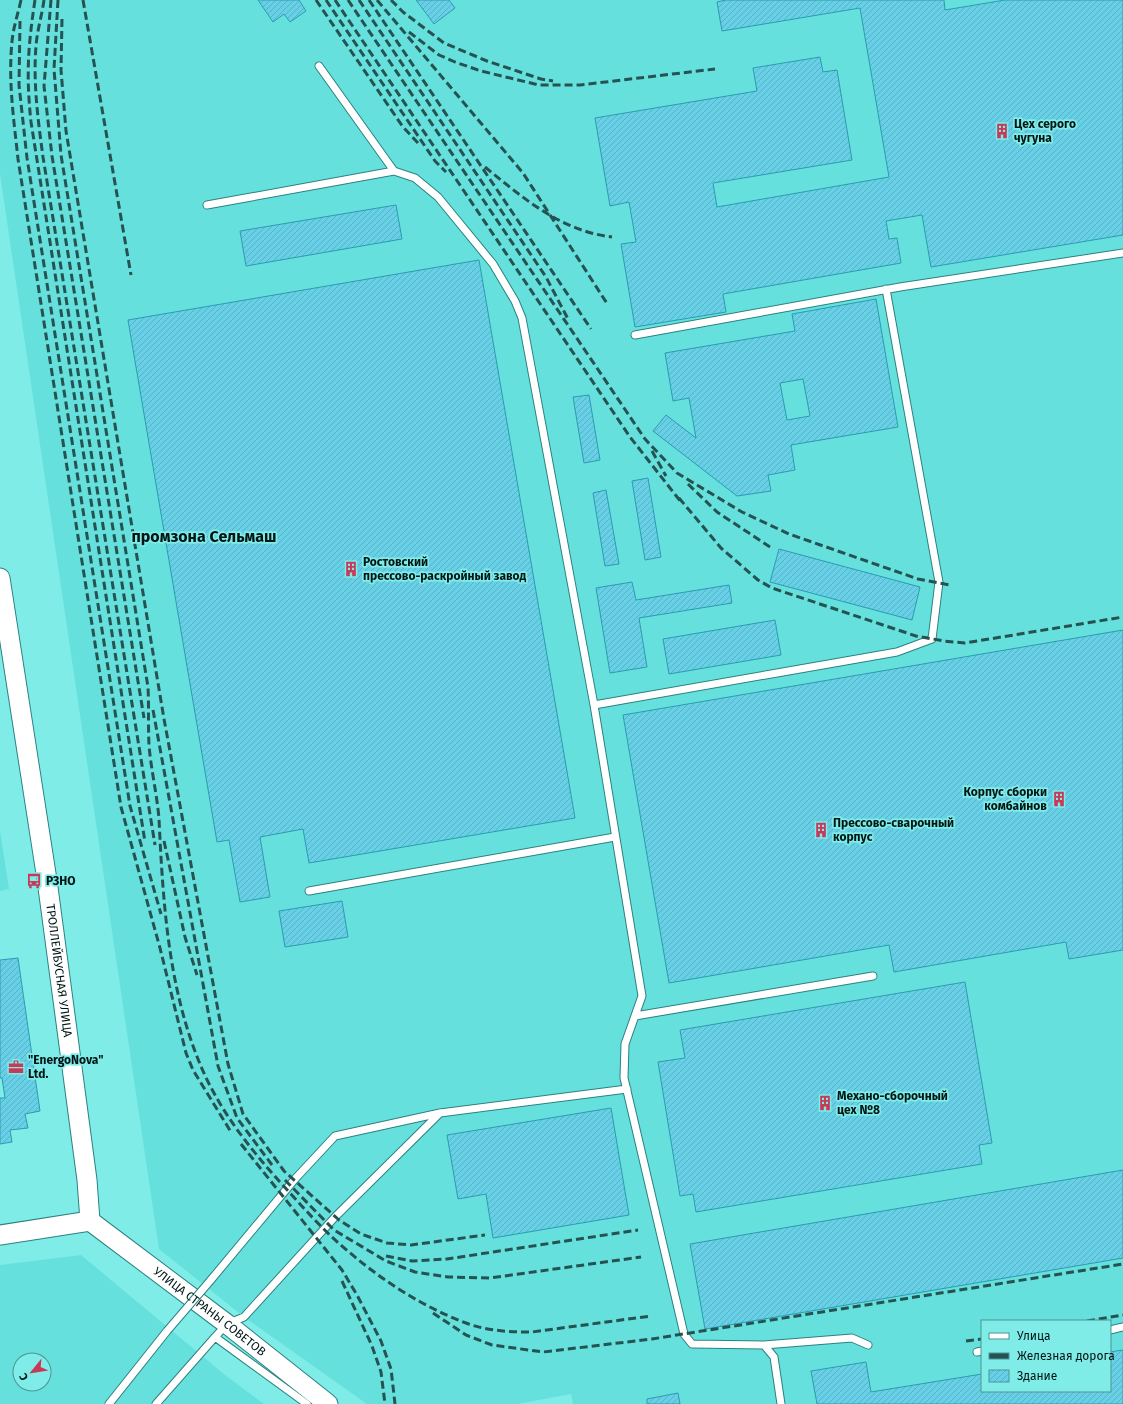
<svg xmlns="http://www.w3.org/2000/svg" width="1123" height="1404" viewBox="0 0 1123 1404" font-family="'Fira Sans',sans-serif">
  <defs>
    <pattern id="building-hatch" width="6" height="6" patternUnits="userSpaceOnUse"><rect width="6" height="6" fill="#68d0e6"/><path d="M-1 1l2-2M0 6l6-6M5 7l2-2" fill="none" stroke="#58b2c4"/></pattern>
  </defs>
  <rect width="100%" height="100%" fill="#7fece8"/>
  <path fill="#65e0dc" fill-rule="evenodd" d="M 0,0 L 1123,0 L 1123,1404 L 573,1404 L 571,1394 L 517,1404 L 367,1404 L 244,1317 L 159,1249 L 0,174 ZM 982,1321 L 1110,1321 L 1110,1391 L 982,1391 Z
    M 0,831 L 9,889 L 0,891 Z
    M 81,1255 L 225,1375 L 264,1404 L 0,1404 L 0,1265 ZM 20,1360 L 44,1360 L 44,1384 L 20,1384 Z"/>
  <path fill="url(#building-hatch)" stroke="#2a9cb0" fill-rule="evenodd" d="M 258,0 L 299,0 L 306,11 L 290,22 L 284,14 L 273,22 Z
    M 416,0 L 449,0 L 455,8 L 434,24 Z
    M 726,0 L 944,0 L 945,10 L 1005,0 L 1123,0 L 1123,235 L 931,267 L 922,215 L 886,221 L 889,239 L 897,238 L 901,263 L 723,294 L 726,312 L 635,327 L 621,244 L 636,242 L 629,202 L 610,206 L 595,118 L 757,91 L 753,68 L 820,57 L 823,72 L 837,70 L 852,160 L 713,183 L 717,207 L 889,177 L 860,8 L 722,31 L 717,2 Z
    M 396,205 L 402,239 L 246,266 L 240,231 Z
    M 479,260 L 575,818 L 309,863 L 303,829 L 260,837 L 270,897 L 240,902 L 229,840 L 217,842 L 128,320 Z
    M 876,299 L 898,427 L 791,445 L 795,470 L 768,475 L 771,491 L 737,496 L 653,431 L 666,415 L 696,438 L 689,398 L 673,401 L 665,353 L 795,331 L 792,314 ZM 803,379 L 810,416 L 787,420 L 780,383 Z
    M 589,395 L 600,460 L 584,463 L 573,397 Z
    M 648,478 L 661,557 L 645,560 L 632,481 Z
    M 606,490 L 619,564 L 605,566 L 593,493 Z
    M 779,549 L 920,587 L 912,620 L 770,582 Z
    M 632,582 L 636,600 L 729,585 L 732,603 L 639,618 L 647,667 L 610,673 L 596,588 Z
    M 775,620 L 781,655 L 669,674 L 663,639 Z
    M 1123,630 L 1123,950 L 1069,959 L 1066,942 L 894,972 L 889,945 L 669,983 L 623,715 Z
    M 342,901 L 348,937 L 285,947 L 279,911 Z
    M 18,958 L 40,1111 L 25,1114 L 28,1128 L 10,1130 L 12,1142 L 0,1144 L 0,1098 L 5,1098 L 2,1078 L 0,1078 L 0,960 Z
    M 965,982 L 992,1143 L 979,1145 L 982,1164 L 696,1212 L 693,1194 L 680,1196 L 658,1062 L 685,1058 L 680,1030 Z
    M 611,1108 L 629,1215 L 493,1238 L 486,1194 L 458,1199 L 447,1135 Z
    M 1123,1170 L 1123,1258 L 705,1329 L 690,1244 Z
    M 1123,1350 L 1123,1404 L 817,1404 L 811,1371 L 866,1362 L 871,1392 L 982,1374 L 982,1391 L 1110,1391 L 1110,1352 Z
    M 678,1393 L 680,1404 L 647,1404 L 647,1399 Z"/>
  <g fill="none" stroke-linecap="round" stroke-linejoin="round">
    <g stroke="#2b8280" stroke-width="9">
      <path id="lane" d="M 319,66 L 394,171
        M 207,205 L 394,171 L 415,178 L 438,197 L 493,264 L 515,301 L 522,318 L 594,705
        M 635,335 L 900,287 L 1123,253
        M 309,891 L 615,837
        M 635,1016 L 873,976
        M 210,1281 L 295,1179 L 335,1136 L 440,1113 L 627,1089
        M 1110,1330 L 1123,1327
        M 764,1345 L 852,1338 L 868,1345
        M 977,1352 L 982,1351
        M 109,1404 L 167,1331
        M 156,1404 L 215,1337
        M 307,1404 L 215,1337 L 227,1324 L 244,1317 L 335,1217 L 440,1113
        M 781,1404 L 774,1357 L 764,1345 L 692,1344 L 684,1334 L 624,1078 L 625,1044 L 642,996 L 594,705 L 897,652 L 932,639 L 939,582 L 886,289"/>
    </g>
    <g stroke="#2b8280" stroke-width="21">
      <g id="secondary">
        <path id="s1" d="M 0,578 L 47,880 L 87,1180 L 90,1221"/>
        <path id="s2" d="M 90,1221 L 227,1324 L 328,1404"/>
        <path d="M 0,1235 L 90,1221"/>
      </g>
    </g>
    <use href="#lane" stroke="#fff" stroke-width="7"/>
    <use href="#secondary" stroke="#fff" stroke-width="19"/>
    <path stroke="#255352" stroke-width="3" stroke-dasharray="8 4" stroke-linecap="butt" d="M 21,0 C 18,14 13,28 12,42 C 8,81 14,121 18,159 L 121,807 L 160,948 L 186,1053 L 193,1070 L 231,1132
      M 35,0 C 28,46 26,75 31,122 L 145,842
      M 44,0 C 42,15 37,31 36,46 C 33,83 38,120 43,157 L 155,845
      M 51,0 L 44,86 L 52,156 L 144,718
      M 58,0 L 54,69 L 61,155 L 148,687 C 149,706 148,726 149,745 C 151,770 157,794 159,819 C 163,902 168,987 200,1064 C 220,1113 255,1155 290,1193 C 309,1214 327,1234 349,1252 C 383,1281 423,1307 466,1323 C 487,1331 509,1332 532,1332 L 651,1316
      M 83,0 L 131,275
      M 316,0 L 403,127 L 418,143
      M 326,0 L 435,161 L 446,172
      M 335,0 L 630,437 L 681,502
      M 348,0 L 645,439 L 677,473 L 742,512 L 789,534 L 918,579 L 950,585
      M 359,0 L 546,277 L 568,319
      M 369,0 L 591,329
      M 377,0 L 523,173 L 608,305
      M 391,0 L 403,12 L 444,43 L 487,61 L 541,79 L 553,81
      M 62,19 L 61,70 L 66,131 L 164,719 L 228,1064 L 243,1114 L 284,1171 L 339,1220 L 361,1234 L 387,1243 L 411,1245 L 485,1235
      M 20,21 L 19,85 L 27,158 L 130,806 L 161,914
      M 409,32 L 439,55 L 455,62 L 481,71 L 539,85 L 580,85 L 715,69
      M 485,167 C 523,198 561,231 612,237
      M 652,451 L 666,476
      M 688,484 L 717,512 L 770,547
      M 679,498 L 721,548 L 758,580 L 772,588 L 916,636 L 944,641 L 965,643 L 1123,617
      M 153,710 L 218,1066 L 237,1118 L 272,1165
      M 164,841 L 185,937 L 197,975
      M 241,1144 L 342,1270 L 357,1295 L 381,1341 L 391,1369 L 395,1404
      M 285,1180 L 334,1230 L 386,1261 L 415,1272 L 448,1277 L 490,1278 L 641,1257
      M 386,1256 L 412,1261 L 447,1259 L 638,1230
      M 342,1281 L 372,1346 L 381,1372 L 385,1404
      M 433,1313 L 466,1335 L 492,1345 L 543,1352 L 652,1339 L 1123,1264
      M 1087,1321 L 1123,1315
      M 966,1341 L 982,1339"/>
    <g stroke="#2b8280" stroke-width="9" stroke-linecap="butt">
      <path id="lane-bridge" d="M 167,1331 L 210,1281"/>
    </g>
    <use href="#lane-bridge" stroke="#fff" stroke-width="7"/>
  </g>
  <defs>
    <g id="building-bare" transform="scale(1.2)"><path d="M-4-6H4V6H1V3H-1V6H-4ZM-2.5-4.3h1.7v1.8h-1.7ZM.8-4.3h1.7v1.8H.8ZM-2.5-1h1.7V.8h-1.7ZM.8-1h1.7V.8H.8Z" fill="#c83857" stroke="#7fece8" stroke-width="2.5" paint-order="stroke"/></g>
    <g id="bus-bare" transform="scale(1.2)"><path d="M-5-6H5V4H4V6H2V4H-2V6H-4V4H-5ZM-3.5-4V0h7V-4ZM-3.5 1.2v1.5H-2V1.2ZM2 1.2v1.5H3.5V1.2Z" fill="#c83857" stroke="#7fece8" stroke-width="2.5" paint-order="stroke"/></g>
    <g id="office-bare" transform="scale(1.2)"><path d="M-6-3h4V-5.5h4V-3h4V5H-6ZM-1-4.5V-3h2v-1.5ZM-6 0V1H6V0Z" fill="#c83857" stroke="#7fece8" stroke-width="2.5" paint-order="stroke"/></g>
  </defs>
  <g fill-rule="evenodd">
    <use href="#building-bare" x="1002" y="131"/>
    <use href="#building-bare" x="351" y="569"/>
    <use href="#building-bare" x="1059" y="799"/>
    <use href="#building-bare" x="821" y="830"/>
    <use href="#bus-bare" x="34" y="881"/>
    <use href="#office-bare" x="16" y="1067"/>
    <use href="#building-bare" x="825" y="1103"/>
  </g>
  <g text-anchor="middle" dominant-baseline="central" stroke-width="3.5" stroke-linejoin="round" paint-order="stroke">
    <g font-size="12" font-weight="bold" fill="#001515" stroke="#7fece8" text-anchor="start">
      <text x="1014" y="124">Цех серого<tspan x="1014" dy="14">чугуна</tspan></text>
      <text x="363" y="562">Ростовский<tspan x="363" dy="14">прессово-раскройный завод</tspan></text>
      <text x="1047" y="792" text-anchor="end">Корпус сборки<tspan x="1047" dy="14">комбайнов</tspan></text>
      <text x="833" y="823">Прессово-сварочный<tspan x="833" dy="14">корпус</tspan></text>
      <text x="46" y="881">РЗНО</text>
      <text x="28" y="1060">"EnergoNova"<tspan x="28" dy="14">Ltd.</tspan></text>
      <text x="837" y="1096">Механо-сборочный<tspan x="837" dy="14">цех №8</tspan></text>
    </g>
    <g font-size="12" fill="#001515" stroke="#7fece8">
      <text stroke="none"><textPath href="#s1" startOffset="397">ТРОЛЛЕЙБУСНАЯ УЛИЦА</textPath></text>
      <text stroke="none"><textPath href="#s2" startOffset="150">УЛИЦА СТРАНЫ СОВЕТОВ</textPath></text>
    </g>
    <g font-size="16" font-weight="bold" fill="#001515" stroke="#7fece8">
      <text x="204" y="536">промзона Сельмаш</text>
    </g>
  </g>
  <rect x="981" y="1320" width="130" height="72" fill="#7fece8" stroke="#4c9694"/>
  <rect x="989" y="1333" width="20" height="6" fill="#ffffff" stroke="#4c9694"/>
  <text x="1017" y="1340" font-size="12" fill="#001515">Улица</text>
  <rect x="989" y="1353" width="20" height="6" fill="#255352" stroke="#4c9694"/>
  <text x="1017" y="1360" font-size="12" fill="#001515">Железная дорога</text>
  <rect x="989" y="1370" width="20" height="12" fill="url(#building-hatch)" stroke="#4c9694"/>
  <text x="1017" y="1380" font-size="12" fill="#001515">Здание</text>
  <g transform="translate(32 1372) rotate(240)"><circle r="19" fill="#7fece8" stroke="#4c9694"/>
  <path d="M0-3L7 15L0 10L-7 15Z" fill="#c83857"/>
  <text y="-6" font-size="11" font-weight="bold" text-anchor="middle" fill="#001515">С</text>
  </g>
</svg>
